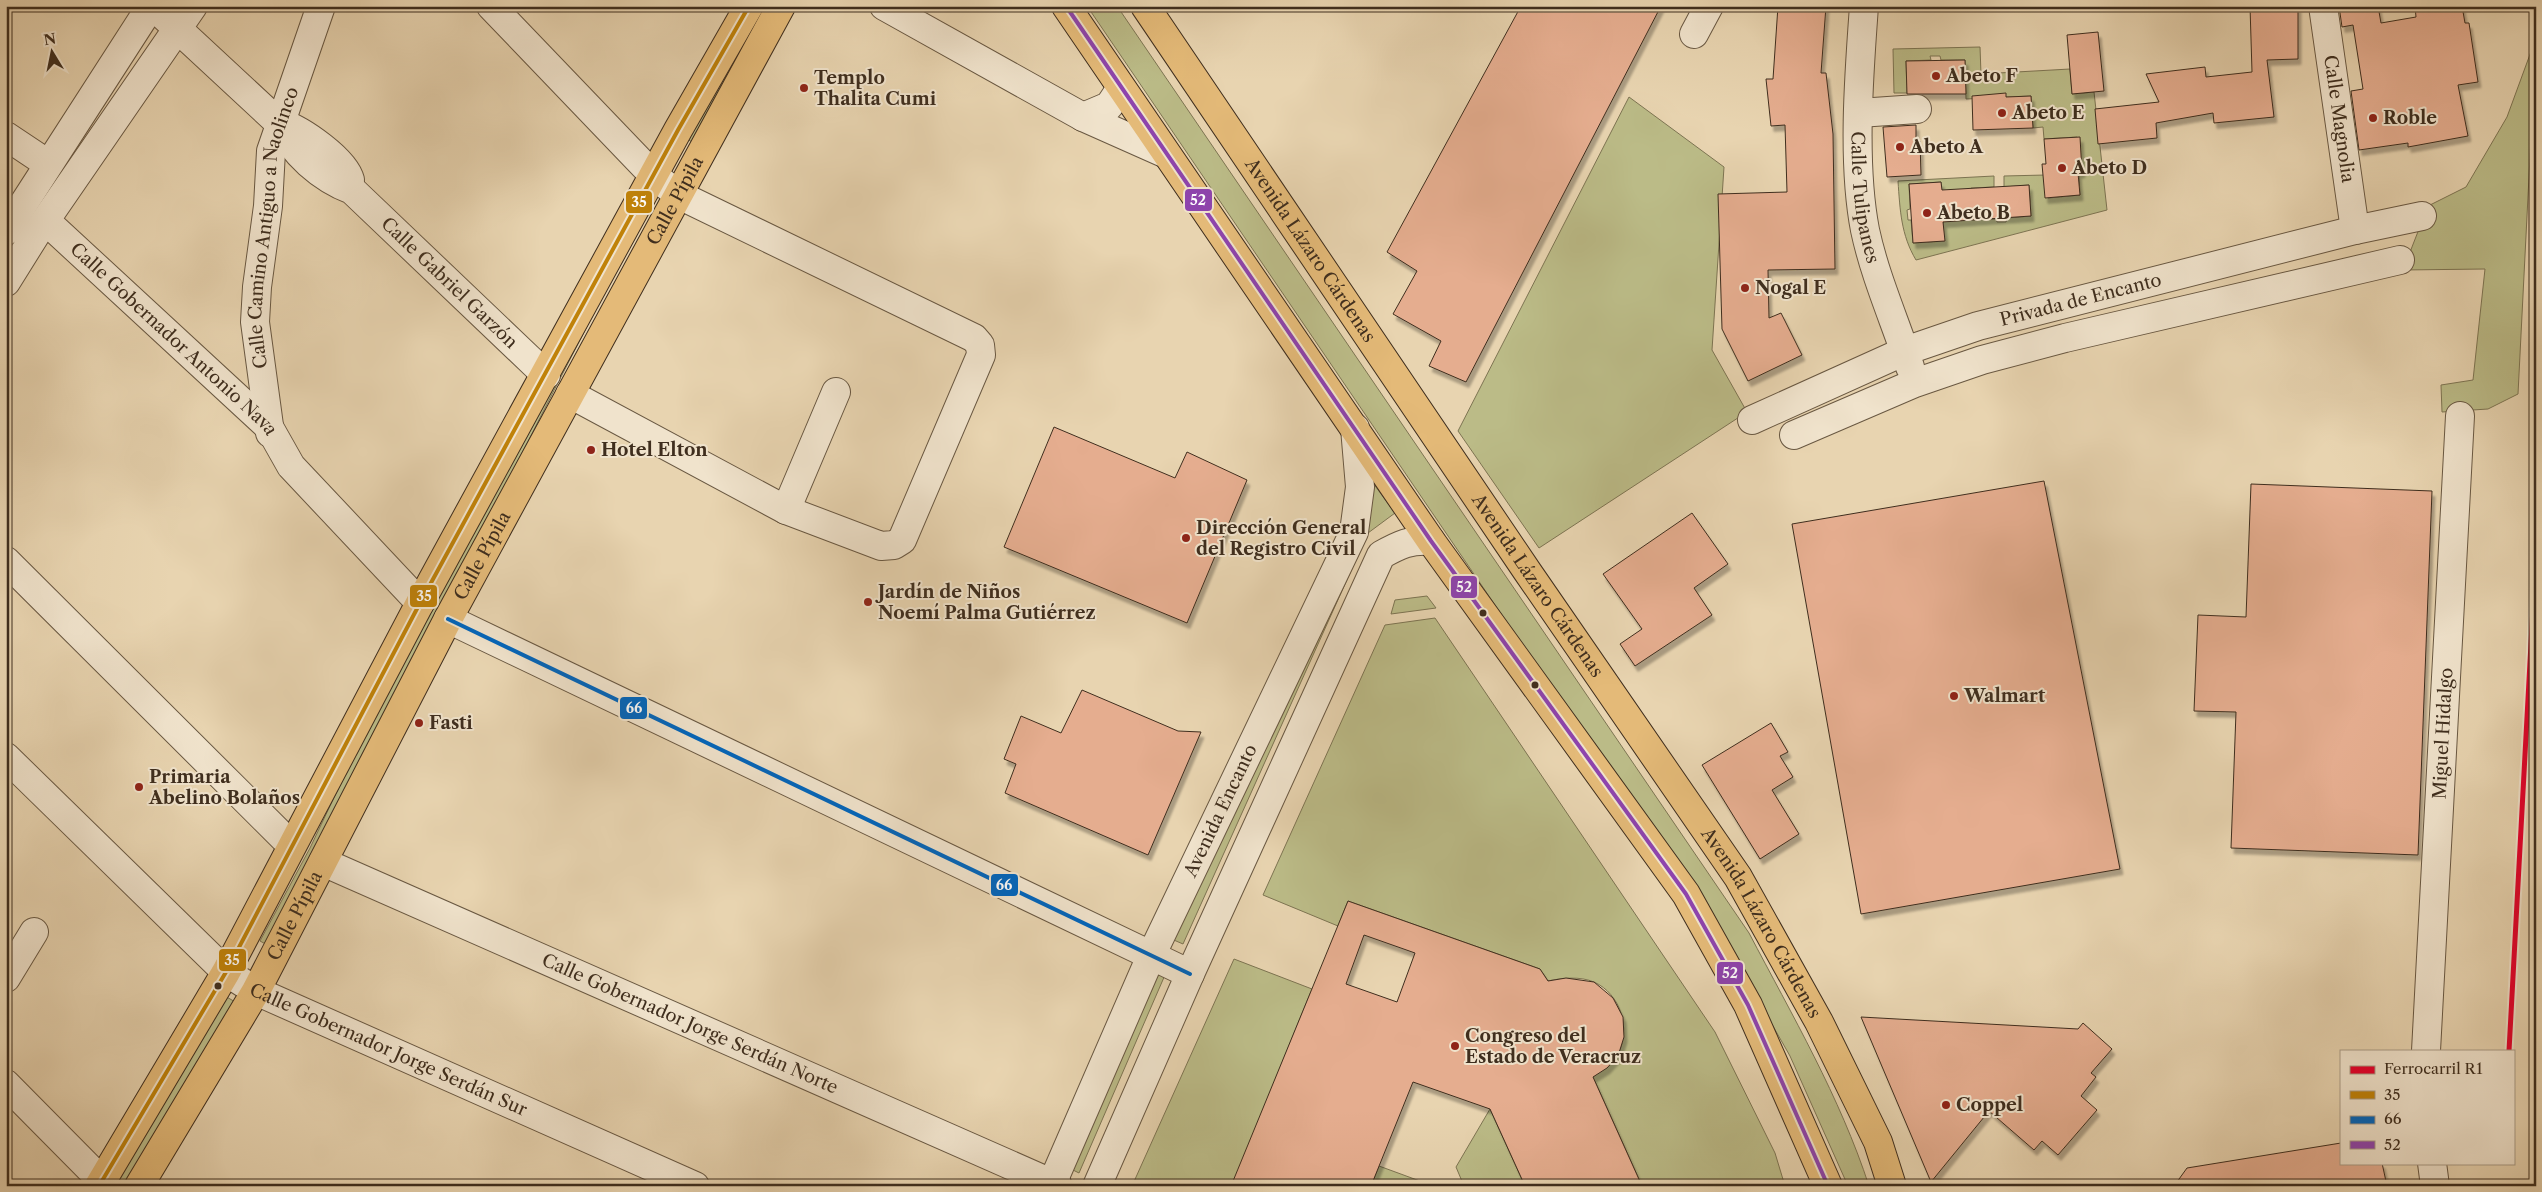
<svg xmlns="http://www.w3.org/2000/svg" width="2542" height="1192" viewBox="0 0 2542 1192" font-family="'Libre Caslon Text',serif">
  <defs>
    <filter id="shadow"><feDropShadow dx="3" dy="5.5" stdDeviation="1" flood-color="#0004"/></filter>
  </defs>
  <rect width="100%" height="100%" fill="#e8d4b0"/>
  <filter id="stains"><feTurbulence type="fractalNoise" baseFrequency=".004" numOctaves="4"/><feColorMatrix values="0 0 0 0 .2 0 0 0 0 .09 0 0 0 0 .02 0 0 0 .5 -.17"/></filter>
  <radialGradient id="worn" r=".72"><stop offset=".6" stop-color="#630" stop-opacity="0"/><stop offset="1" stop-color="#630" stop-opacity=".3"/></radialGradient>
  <path fill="#bbbb87" stroke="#7d7452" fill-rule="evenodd" d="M 755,6 L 768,6 L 699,146 L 685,138 Z
    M 1087,6 L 1117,6 L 1749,933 C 1792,1015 1840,1097 1869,1186 L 1848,1186 L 1790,1056 L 1728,947 Z
    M 2536,38 L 2518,394 L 2488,409 L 2442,412 L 2441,385 L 2473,380 L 2485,269 L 2403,270 L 2428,206 L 2466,187 L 2507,117 Z
    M 1980,47 L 1981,74 L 2070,69 L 2072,94 L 2094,92 L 2107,210 L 1916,260 C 1901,235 1900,210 1898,181 L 1994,176 L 1994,187 L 1971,188 L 1973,220 L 1996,219 L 1997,222 L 2006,222 L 2007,218 L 2031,216 L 2029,185 L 2004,187 L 2004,176 L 2046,175 L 2048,198 L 2080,195 L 2077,137 L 2044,139 L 2043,127 L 2033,128 L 2031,96 L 1966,99 L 1965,60 L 1941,60 L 1940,56 L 1930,56 L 1931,60 L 1906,61 L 1907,93 L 1894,93 L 1893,49 ZM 1941,182 L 1944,241 L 1913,243 L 1911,220 L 1908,220 L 1907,210 L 1910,209 L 1909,184 Z
    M 1629,97 L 1724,167 L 1712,350 L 1747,412 L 1539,548 L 1458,431 Z
    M 651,204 C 521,450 398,700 271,947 L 260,941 L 310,848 L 432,592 Z
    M 1359,464 L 1395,513 L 1368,533 L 1183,944 L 1160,934 L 1346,520 Z
    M 1427,596 L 1436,608 L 1391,614 L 1395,600 Z
    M 1435,618 L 1715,1032 L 1775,1153 L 1785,1186 L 1642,1186 L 1593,1077 C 1600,1071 1614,1063 1618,1054 C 1631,1029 1621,994 1594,982 C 1580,976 1562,978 1548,981 L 1540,969 L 1348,901 L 1338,926 L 1263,895 L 1385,625 Z
    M 1234,959 L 1312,989 L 1232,1186 L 1132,1186 Z
    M 1144,965 L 1165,975 L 1079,1173 L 1057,1162 Z
    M 225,996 L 237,1003 L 127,1186 L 110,1186 Z
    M 1490,1109 L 1525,1186 L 1464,1186 L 1456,1167 Z
    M 1379,1166 L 1428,1184 L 1430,1186 L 1371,1186 Z"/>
  <path fill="#e5ad8f" stroke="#3f2e1e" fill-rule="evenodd" filter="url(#shadow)" d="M 1521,6 L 1661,6 L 1466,382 L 1429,366 L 1441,341 L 1393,314 L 1417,271 L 1387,252 Z
    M 1778,6 L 1826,6 L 1821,73 L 1826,73 L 1833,134 L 1835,269 L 1768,270 L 1769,318 L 1781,313 L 1802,355 L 1748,381 L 1722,329 L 1718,194 L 1787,192 L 1785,125 L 1771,126 L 1766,79 L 1773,79 Z
    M 2250,6 L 2298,6 L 2298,59 L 2267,60 L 2274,117 L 2214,123 L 2213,113 L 2156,123 L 2157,138 L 2098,144 L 2095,109 L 2159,102 L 2146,74 L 2205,67 L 2206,77 L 2252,72 Z
    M 2339,6 L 2378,6 L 2381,23 L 2416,17 L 2415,6 L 2462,6 L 2465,23 L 2469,23 L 2478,82 L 2458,85 L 2468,136 L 2408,147 L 2408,143 L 2359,150 L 2351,91 L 2363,89 L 2353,25 L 2342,27 Z
    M 2098,32 L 2104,91 L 2072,94 L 2067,35 Z
    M 1965,60 L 1966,94 L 1907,94 L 1906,61 Z
    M 2006,93 L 2006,97 L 2031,96 L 2033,128 L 1973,130 L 1972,96 Z
    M 1916,125 L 1916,141 L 1920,141 L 1921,175 L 1887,177 L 1883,127 Z
    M 2080,137 L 2082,172 L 2078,173 L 2080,195 L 2045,198 L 2042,164 L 2046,164 L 2044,139 Z
    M 1941,182 L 1942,190 L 2029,185 L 2031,216 L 1943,222 L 1945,241 L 1913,243 L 1909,184 Z
    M 1054,427 L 1175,478 L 1187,452 L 1247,480 L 1187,623 L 1004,547 Z
    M 2044,481 L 2120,869 L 1861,914 L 1792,524 Z
    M 2251,484 L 2432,491 L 2418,855 L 2231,848 L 2236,712 L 2194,711 L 2198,615 L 2246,617 Z
    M 1692,513 L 1728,564 L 1694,588 L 1712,615 L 1635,666 L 1620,644 L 1642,629 L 1603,574 Z
    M 1082,690 L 1178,731 L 1201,732 L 1148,855 L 1005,793 L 1016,764 L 1004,759 L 1021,716 L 1061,733 Z
    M 1771,723 L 1788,752 L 1780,756 L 1793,777 L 1772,790 L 1799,834 L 1760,859 L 1702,765 Z
    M 1348,901 L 1540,969 L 1548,981 L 1566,978 L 1594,982 L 1613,998 L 1623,1017 L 1624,1037 L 1618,1056 L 1607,1068 L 1593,1077 L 1642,1186 L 1525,1186 L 1490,1109 L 1413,1082 L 1371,1186 L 1231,1186 ZM 1364,935 L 1415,953 L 1397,1002 L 1346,984 Z
    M 1861,1017 L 2078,1029 L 2083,1023 L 2112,1049 L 2091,1073 L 2096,1077 L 2081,1096 L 2097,1110 L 2058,1155 L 2042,1141 L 2034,1150 L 1989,1111 L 1931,1182 Z
    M 2341,1143 L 2341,1163 L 2382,1163 L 2387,1186 L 2174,1186 L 2187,1168 Z"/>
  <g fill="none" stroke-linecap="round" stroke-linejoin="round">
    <g stroke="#695842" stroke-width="30">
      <g id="minor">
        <path id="s1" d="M 153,6 L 279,123 C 292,153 321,178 352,190 L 546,375"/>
        <path d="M 491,6 L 654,176 L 679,195 L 974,338 L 980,345 L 981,355 L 902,540 L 894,545 L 881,546 L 786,510 L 570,394"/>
        <path d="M 884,6 L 1083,117 L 1164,153"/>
        <path id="s2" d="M 1864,6 C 1859,74 1852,163 1865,230 C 1875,277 1895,321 1910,367"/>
        <path id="s3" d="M 2323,6 L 2355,230"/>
        <path d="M 1694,34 L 1709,6"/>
        <path d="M 1859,113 L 1917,109"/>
        <path d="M 1083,117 L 1109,106 L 1121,88"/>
        <path d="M 283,124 C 302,130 345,160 350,180"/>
        <path d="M 6,136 L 48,164"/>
        <path id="s4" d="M 46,221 L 269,427 L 291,466 L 420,603"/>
        <path d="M 6,231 L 151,6"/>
        <path d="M 6,282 L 36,234 L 193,6"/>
        <path id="s5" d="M 1752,420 L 1905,351 L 1978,326 L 2355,230 L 2422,216"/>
        <path id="s6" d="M 270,433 L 255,322 L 257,287 L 268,206 L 271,151 L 321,6"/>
        <path d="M 1794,435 L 1915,383 L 1982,360 L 2065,338 L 2400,260"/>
        <path d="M 786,510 L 836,392"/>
        <path d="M 6,561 L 291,845"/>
        <path d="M 448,619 L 1190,974"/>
        <path id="s7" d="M 6,757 L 226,972 L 256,991 L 695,1186"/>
        <path id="s8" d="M 323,862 L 1058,1186"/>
        <path d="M 6,978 L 34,932"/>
        <path id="s9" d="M 2426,1051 L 2460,416"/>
        <path d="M 6,1084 L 102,1181"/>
        <path d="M 2432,1163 L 2435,1186"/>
        <path id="s10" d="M 1051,1186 L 1151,956 L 1354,532 L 1360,487 L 1355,428"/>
        <path d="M 1097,1186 L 1190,974 L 1381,555 C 1399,545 1411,539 1431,541"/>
      </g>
    </g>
    <g stroke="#3f2e1e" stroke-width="30">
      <g id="major">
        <path d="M 99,1186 L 226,972 L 420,603 L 678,130 L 749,6"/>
        <path id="s11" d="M 139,1186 L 256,991 L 448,619 L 781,6"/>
      </g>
    </g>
    <g stroke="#3f2e1e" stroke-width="30">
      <g id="highway">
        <path d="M 1066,6 L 1431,541 L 1686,894 L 1748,1005 L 1828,1186"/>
        <path id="s12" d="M 1145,6 L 1527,571 L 1738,877 L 1819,1022 L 1878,1142 L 1892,1186"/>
      </g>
    </g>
    <use href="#minor" stroke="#f0e3cc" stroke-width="28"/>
    <use href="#major" stroke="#e4ba78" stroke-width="28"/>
    <use href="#highway" stroke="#e4ba78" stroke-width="28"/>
    <g stroke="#f0e3cc" stroke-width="8">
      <path id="bus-1" d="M 99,1186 L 226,972 L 420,603 L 678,130 L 749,6"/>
    </g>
    <g stroke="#f0e3cc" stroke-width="8">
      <path id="bus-2" d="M 448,619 L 1190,974"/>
    </g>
    <g stroke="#f0e3cc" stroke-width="8">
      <path id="bus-3" d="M 1066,6 L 1431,541 L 1686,894 L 1748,1005 L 1828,1186"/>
    </g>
    <use href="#bus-1" stroke="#c08209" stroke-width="4"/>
    <use href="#bus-2" stroke="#0065bd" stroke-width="4"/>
    <use href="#bus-3" stroke="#8e44ad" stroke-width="4"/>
    <g stroke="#f0e3cc" stroke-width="9">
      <path id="rail-1" d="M 2509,1051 L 2536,551"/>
    </g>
    <use href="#rail-1" stroke="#e4002b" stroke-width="5"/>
  </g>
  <g fill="#8f2418" stroke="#f0e3cc" stroke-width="2">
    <circle cx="1936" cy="76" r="5"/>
    <circle cx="804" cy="88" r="5"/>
    <circle cx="2002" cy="113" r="5"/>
    <circle cx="2373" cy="118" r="5"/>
    <circle cx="1900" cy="147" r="5"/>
    <circle cx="2062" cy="168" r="5"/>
    <circle cx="1927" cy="213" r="5"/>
    <circle cx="1745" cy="288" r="5"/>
    <circle cx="591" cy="450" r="5"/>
    <circle cx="1186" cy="538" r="5"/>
    <circle cx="868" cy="602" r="5"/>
    <circle cx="1954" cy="696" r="5"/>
    <circle cx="419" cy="723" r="5"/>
    <circle cx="139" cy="787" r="5"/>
    <circle cx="1455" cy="1046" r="5"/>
    <circle cx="1946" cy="1105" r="5"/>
  </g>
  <g fill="#3f2e1e" stroke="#f0e3cc" stroke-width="2">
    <circle cx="1483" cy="613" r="4.5"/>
    <circle cx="1535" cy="685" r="4.5"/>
    <circle cx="218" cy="986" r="4.5"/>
  </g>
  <g text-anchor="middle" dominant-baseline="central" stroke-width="4" stroke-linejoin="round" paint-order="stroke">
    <g font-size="18" font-weight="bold" fill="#3f2e1e" stroke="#f0e3cc" text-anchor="start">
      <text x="1946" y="76">Abeto F</text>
      <text x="814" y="78">Templo<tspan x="814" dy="21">Thalita Cumi</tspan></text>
      <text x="2012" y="113">Abeto E</text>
      <text x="2383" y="118">Roble</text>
      <text x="1910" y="147">Abeto A</text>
      <text x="2072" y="168">Abeto D</text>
      <text x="1937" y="213">Abeto B</text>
      <text x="1755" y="288">Nogal E</text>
      <text x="601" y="450">Hotel Elton</text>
      <text x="1196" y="528">Dirección General<tspan x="1196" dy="21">del Registro Civil</tspan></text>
      <text x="878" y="592">Jardín de Niños<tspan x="878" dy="21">Noemí Palma Gutiérrez</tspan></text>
      <text x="1964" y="696">Walmart</text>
      <text x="429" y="723">Fasti</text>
      <text x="149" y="777">Primaria<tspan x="149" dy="21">Abelino Bolaños</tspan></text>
      <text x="1465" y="1036">Congreso del<tspan x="1465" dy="21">Estado de Veracruz</tspan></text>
      <text x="1956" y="1105">Coppel</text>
    </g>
    <g font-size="18" fill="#3f2e1e" stroke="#f0e3cc">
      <text stroke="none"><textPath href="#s3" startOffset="114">Calle Magnolia</textPath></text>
      <text stroke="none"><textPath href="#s2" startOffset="192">Calle Tulipanes</textPath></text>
      <text stroke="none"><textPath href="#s11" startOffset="1122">Calle Pípila</textPath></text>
      <text stroke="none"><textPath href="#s6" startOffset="208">Calle Camino Antiguo a Naolinco</textPath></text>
      <text stroke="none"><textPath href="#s12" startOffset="295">Avenida Lázaro Cárdenas</textPath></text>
      <text stroke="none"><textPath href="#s1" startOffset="408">Calle Gabriel Garzón</textPath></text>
      <text stroke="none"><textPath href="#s5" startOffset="351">Privada de Encanto</textPath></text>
      <text stroke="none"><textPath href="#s4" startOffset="174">Calle Gobernador Antonio Nava</textPath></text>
      <text stroke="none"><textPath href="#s11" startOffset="718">Calle Pípila</textPath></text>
      <text stroke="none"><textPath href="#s12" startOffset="700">Avenida Lázaro Cárdenas</textPath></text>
      <text stroke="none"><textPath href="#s9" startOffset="318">Miguel Hidalgo</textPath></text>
      <text stroke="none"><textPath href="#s10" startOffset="412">Avenida Encanto</textPath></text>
      <text stroke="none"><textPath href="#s11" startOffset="312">Calle Pípila</textPath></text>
      <text stroke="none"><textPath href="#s12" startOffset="1105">Avenida Lázaro Cárdenas</textPath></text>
      <text stroke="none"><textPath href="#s8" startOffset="401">Calle Gobernador Jorge Serdán Norte</textPath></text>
      <text stroke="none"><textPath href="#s7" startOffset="488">Calle Gobernador Jorge Serdán Sur</textPath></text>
    </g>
  </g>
  <g stroke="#f0e3cc" stroke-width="2">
    <rect x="1184" y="188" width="29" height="24" rx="5" fill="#8e44ad"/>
    <rect x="625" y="190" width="28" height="24" rx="5" fill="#c08209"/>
    <rect x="1450" y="575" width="28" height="24" rx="5" fill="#8e44ad"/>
    <rect x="409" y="584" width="29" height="24" rx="5" fill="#c08209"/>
    <rect x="619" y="696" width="29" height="24" rx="5" fill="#0065bd"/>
    <rect x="990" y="873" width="29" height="24" rx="5" fill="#0065bd"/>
    <rect x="218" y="948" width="29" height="24" rx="5" fill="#c08209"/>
    <rect x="1716" y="961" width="28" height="24" rx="5" fill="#8e44ad"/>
  </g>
  <g font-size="14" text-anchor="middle" font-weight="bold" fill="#fff">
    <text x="1198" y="205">52</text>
    <text x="639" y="207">35</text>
    <text x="1464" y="592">52</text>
    <text x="424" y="601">35</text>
    <text x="634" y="713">66</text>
    <text x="1004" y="890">66</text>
    <text x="232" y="965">35</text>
    <text x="1730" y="978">52</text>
  </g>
  <rect width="2542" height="1192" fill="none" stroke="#e8d4b0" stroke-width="25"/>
  <rect x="8" y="8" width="2527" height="1177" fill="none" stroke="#3f2e1e" stroke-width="2.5"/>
  <rect x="12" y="12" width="2517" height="1167" fill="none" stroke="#3f2e1e"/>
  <rect x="2340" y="1050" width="175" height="115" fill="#f0e3cc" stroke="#a99b86"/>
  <rect x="2350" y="1066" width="25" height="8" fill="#e4002b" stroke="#a99b86"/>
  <text x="2384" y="1074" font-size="15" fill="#3f2e1e">Ferrocarril R1</text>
  <rect x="2350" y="1091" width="25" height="8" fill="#c08209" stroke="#a99b86"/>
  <text x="2384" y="1100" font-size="15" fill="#3f2e1e">35</text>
  <rect x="2350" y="1116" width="25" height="8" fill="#0065bd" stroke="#a99b86"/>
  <text x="2384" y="1124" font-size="15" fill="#3f2e1e">66</text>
  <rect x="2350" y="1141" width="25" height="8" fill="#8e44ad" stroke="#a99b86"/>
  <text x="2384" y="1150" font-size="15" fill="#3f2e1e">52</text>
  <g transform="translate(52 52) rotate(350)" stroke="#f0e3cc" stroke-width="4" paint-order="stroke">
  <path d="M0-4L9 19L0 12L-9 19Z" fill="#3f2e1e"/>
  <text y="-8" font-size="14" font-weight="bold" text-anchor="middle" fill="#3f2e1e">N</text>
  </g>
  <rect width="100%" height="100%" filter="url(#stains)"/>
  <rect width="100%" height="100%" fill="url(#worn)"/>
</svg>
